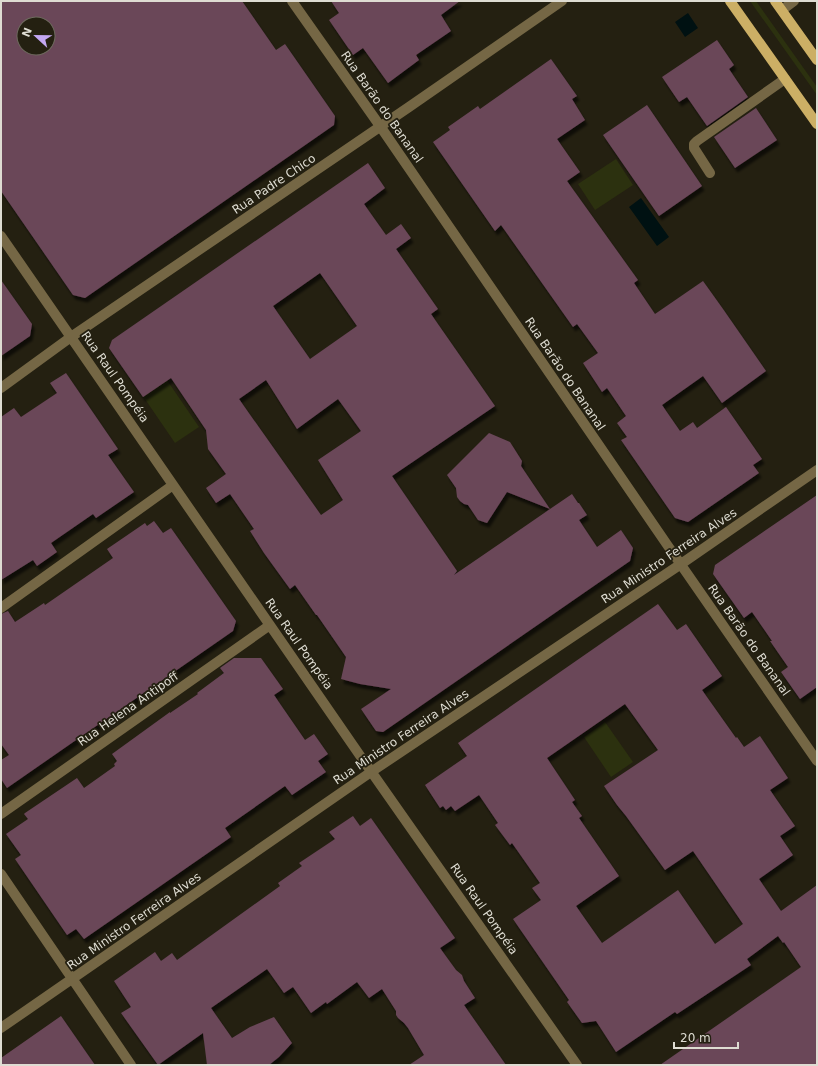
<svg xmlns="http://www.w3.org/2000/svg" width="818" height="1066" viewBox="0 0 818 1066" font-family="'DejaVu Sans',sans-serif">
  <defs>
    <filter id="shadow"><feDropShadow dx="2.5" dy="4.5" stdDeviation="1" flood-color="#0009"/></filter>
  </defs>
  <rect width="100%" height="100%" fill="#242011"/>
  <path fill="#2c310f" d="M 750,1 L 756,1 L 817,87 L 817,95 Z
    M 616,159 L 633,185 L 595,210 L 578,184 Z
    M 158,367 L 199,427 L 175,443 L 134,383 Z
    M 605,722 L 633,762 L 611,777 L 584,737 Z"/>
  <path fill="#001112" d="M 688,13 L 698,28 L 685,37 L 675,22 Z
    M 641,198 L 669,237 L 657,246 L 629,207 Z"/>
  <path fill="#6a4659" fill-rule="evenodd" filter="url(#shadow)" d="M 1,1 L 242,1 L 276,50 L 285,44 L 335,116 L 334,125 L 85,298 L 73,295 L 1,191 ZM 24,24 L 48,24 L 48,48 L 24,48 Z
    M 331,1 L 460,1 L 441,15 L 451,31 L 416,55 L 419,60 L 388,83 L 363,48 L 353,55 L 329,20 L 339,13 Z
    M 717,40 L 734,65 L 729,69 L 748,97 L 707,126 L 687,97 L 679,102 L 662,77 Z
    M 551,59 L 577,96 L 572,99 L 585,120 L 557,139 L 580,172 L 567,181 L 638,280 L 634,283 L 655,314 L 703,281 L 723,309 L 766,371 L 722,403 L 703,376 L 662,405 L 680,431 L 693,422 L 697,428 L 726,407 L 762,459 L 753,465 L 759,473 L 688,522 L 675,518 L 621,440 L 627,437 L 617,423 L 626,416 L 607,388 L 602,392 L 583,363 L 598,353 L 577,324 L 573,327 L 501,225 L 495,231 L 433,142 L 450,130 L 448,127 L 478,106 L 480,109 Z
    M 647,105 L 702,186 L 659,216 L 603,135 Z
    M 756,108 L 777,140 L 735,168 L 714,137 Z
    M 368,163 L 385,188 L 364,204 L 386,235 L 401,224 L 411,238 L 396,249 L 438,309 L 431,314 L 495,406 L 392,476 L 457,571 L 454,575 L 550,509 L 507,492 L 487,523 L 478,520 L 468,505 L 464,504 L 460,501 L 457,497 L 456,488 L 447,475 L 489,433 L 510,442 L 522,461 L 521,466 L 550,509 L 572,494 L 578,503 L 579,503 L 587,515 L 579,520 L 597,547 L 621,530 L 633,548 L 630,561 L 383,732 L 376,731 L 361,709 L 391,689 L 360,684 L 341,679 L 346,657 L 317,615 L 316,615 L 295,585 L 290,589 L 264,553 L 250,531 L 254,529 L 230,494 L 216,503 L 206,488 L 226,474 L 208,449 L 206,430 L 171,378 L 143,397 L 109,348 L 112,340 ZM 320,273 L 357,326 L 310,359 L 273,306 ZM 266,380 L 297,429 L 338,399 L 361,431 L 318,460 L 343,500 L 321,515 L 239,399 Z
    M 1,280 L 32,324 L 30,336 L 1,356 Z
    M 66,373 L 118,449 L 108,455 L 134,492 L 96,518 L 93,514 L 51,543 L 57,552 L 37,566 L 33,560 L 1,580 L 1,417 L 14,408 L 21,417 L 57,393 L 50,383 Z
    M 817,495 L 817,687 L 800,699 L 781,672 L 788,667 L 770,641 L 772,641 L 752,612 L 744,618 L 713,574 L 715,565 Z
    M 154,521 L 163,533 L 171,528 L 236,621 L 233,631 L 7,788 L 1,779 L 1,760 L 9,755 L 1,744 L 1,614 L 8,611 L 15,622 L 44,603 L 45,605 L 113,558 L 107,549 L 145,523 L 147,526 Z
    M 658,604 L 677,630 L 686,624 L 722,676 L 702,690 L 736,738 L 737,737 L 744,747 L 760,736 L 788,778 L 770,790 L 795,826 L 780,836 L 793,855 L 759,879 L 781,911 L 817,885 L 817,1065 L 660,1065 L 801,967 L 784,942 L 783,943 L 778,936 L 747,959 L 751,965 L 677,1014 L 675,1012 L 616,1052 L 596,1021 L 582,1023 L 567,1002 L 569,1000 L 513,919 L 541,900 L 532,888 L 540,883 L 512,843 L 510,845 L 495,825 L 498,823 L 479,795 L 455,811 L 451,806 L 446,810 L 443,806 L 440,808 L 425,785 L 467,756 L 458,743 ZM 625,704 L 658,750 L 604,786 L 617,805 L 626,816 L 665,870 L 693,851 L 743,924 L 715,944 L 678,890 L 602,943 L 576,906 L 619,876 L 579,818 L 582,816 L 572,802 L 575,800 L 547,758 Z
    M 234,658 L 261,658 L 283,689 L 274,695 L 305,740 L 314,734 L 328,754 L 318,761 L 326,772 L 292,795 L 285,786 L 225,828 L 231,837 L 84,939 L 76,929 L 67,935 L 15,859 L 21,855 L 6,834 L 28,819 L 24,814 L 25,813 L 77,778 L 84,788 L 115,766 L 114,764 L 117,761 L 112,754 L 170,712 L 170,713 L 198,694 L 197,693 L 224,673 L 220,668 Z
    M 353,816 L 360,826 L 371,818 L 455,938 L 440,948 L 456,970 L 462,975 L 464,981 L 475,998 L 464,1005 L 506,1065 L 409,1065 L 424,1055 L 408,1028 L 404,1023 L 398,1018 L 396,1015 L 396,1011 L 382,989 L 369,998 L 357,982 L 327,1004 L 326,1002 L 311,1013 L 293,987 L 284,993 L 267,969 L 211,1008 L 232,1038 L 250,1027 L 274,1017 L 292,1043 L 279,1057 L 269,1065 L 207,1065 L 203,1033 L 158,1065 L 121,1013 L 131,1007 L 114,981 L 155,952 L 161,961 L 172,953 L 177,960 L 280,886 L 278,883 L 302,866 L 299,863 L 335,839 L 329,832 Z
    M 61,1016 L 95,1065 L 1,1065 L 1,1058 Z"/>
  <g fill="none" stroke-linecap="round" stroke-linejoin="round">
    <path stroke="#756745" stroke-width="10" d="M 292,1 L 380,126 L 668,546 L 817,761
      M 782,10 L 794,1
      M 710,173 L 694,148 L 694,144 L 697,141 L 785,79
      M 1,236 L 361,757 L 577,1065
      M 1,388 L 71,337 L 409,107 L 562,1
      M 1,608 L 173,485
      M 1,814 L 270,625
      M 1,874 L 131,1065
      M 1,1028 L 371,772 L 681,564 L 817,470"/>
    <path stroke="#ccaf65" stroke-width="10" d="M 730,1 L 817,124
      M 775,1 L 817,60"/>
  </g>
  <g text-anchor="middle" dominant-baseline="central" stroke-width="3.5" stroke-linejoin="round" paint-order="stroke">
    <g font-size="12" fill="#dedcd2" stroke="#242011">
      <text transform="translate(382 107) rotate(55)">Rua Barão do Bananal</text>
      <text transform="translate(274 184) rotate(-34)">Rua Padre Chico</text>
      <text transform="translate(565 374) rotate(56)">Rua Barão do Bananal</text>
      <text transform="translate(115 377) rotate(55)">Rua Raul Pompéia</text>
      <text transform="translate(669 556) rotate(-34)">Rua Ministro Ferreira Alves</text>
      <text transform="translate(749 640) rotate(55)">Rua Barão do Bananal</text>
      <text transform="translate(299 644) rotate(55)">Rua Raul Pompéia</text>
      <text transform="translate(128 709) rotate(-35)">Rua Helena Antipoff</text>
      <text transform="translate(401 737) rotate(-34)">Rua Ministro Ferreira Alves</text>
      <text transform="translate(484 909) rotate(55)">Rua Raul Pompéia</text>
      <text transform="translate(134 921) rotate(-35)">Rua Ministro Ferreira Alves</text>
    </g>
  </g>
  <rect width="818" height="1066" fill="none" stroke="#dedcd2" stroke-width="4"/>
  <g transform="translate(36 36) rotate(292)"><circle r="19" fill="#242011" stroke="#6e6b5e"/>
  <path d="M0-3L7 15L0 10L-7 15Z" fill="#c3a7f2"/>
  <text y="-6" font-size="11" font-weight="bold" text-anchor="middle" fill="#dedcd2">N</text>
  </g>
  <path d="M674 1042v6h64v-6" fill="none" stroke="#dedcd2" stroke-width="2"/>
  <text x="680" y="1042" font-size="12" fill="#dedcd2" stroke="#242011" stroke-width="3" paint-order="stroke">20 m</text>
</svg>
